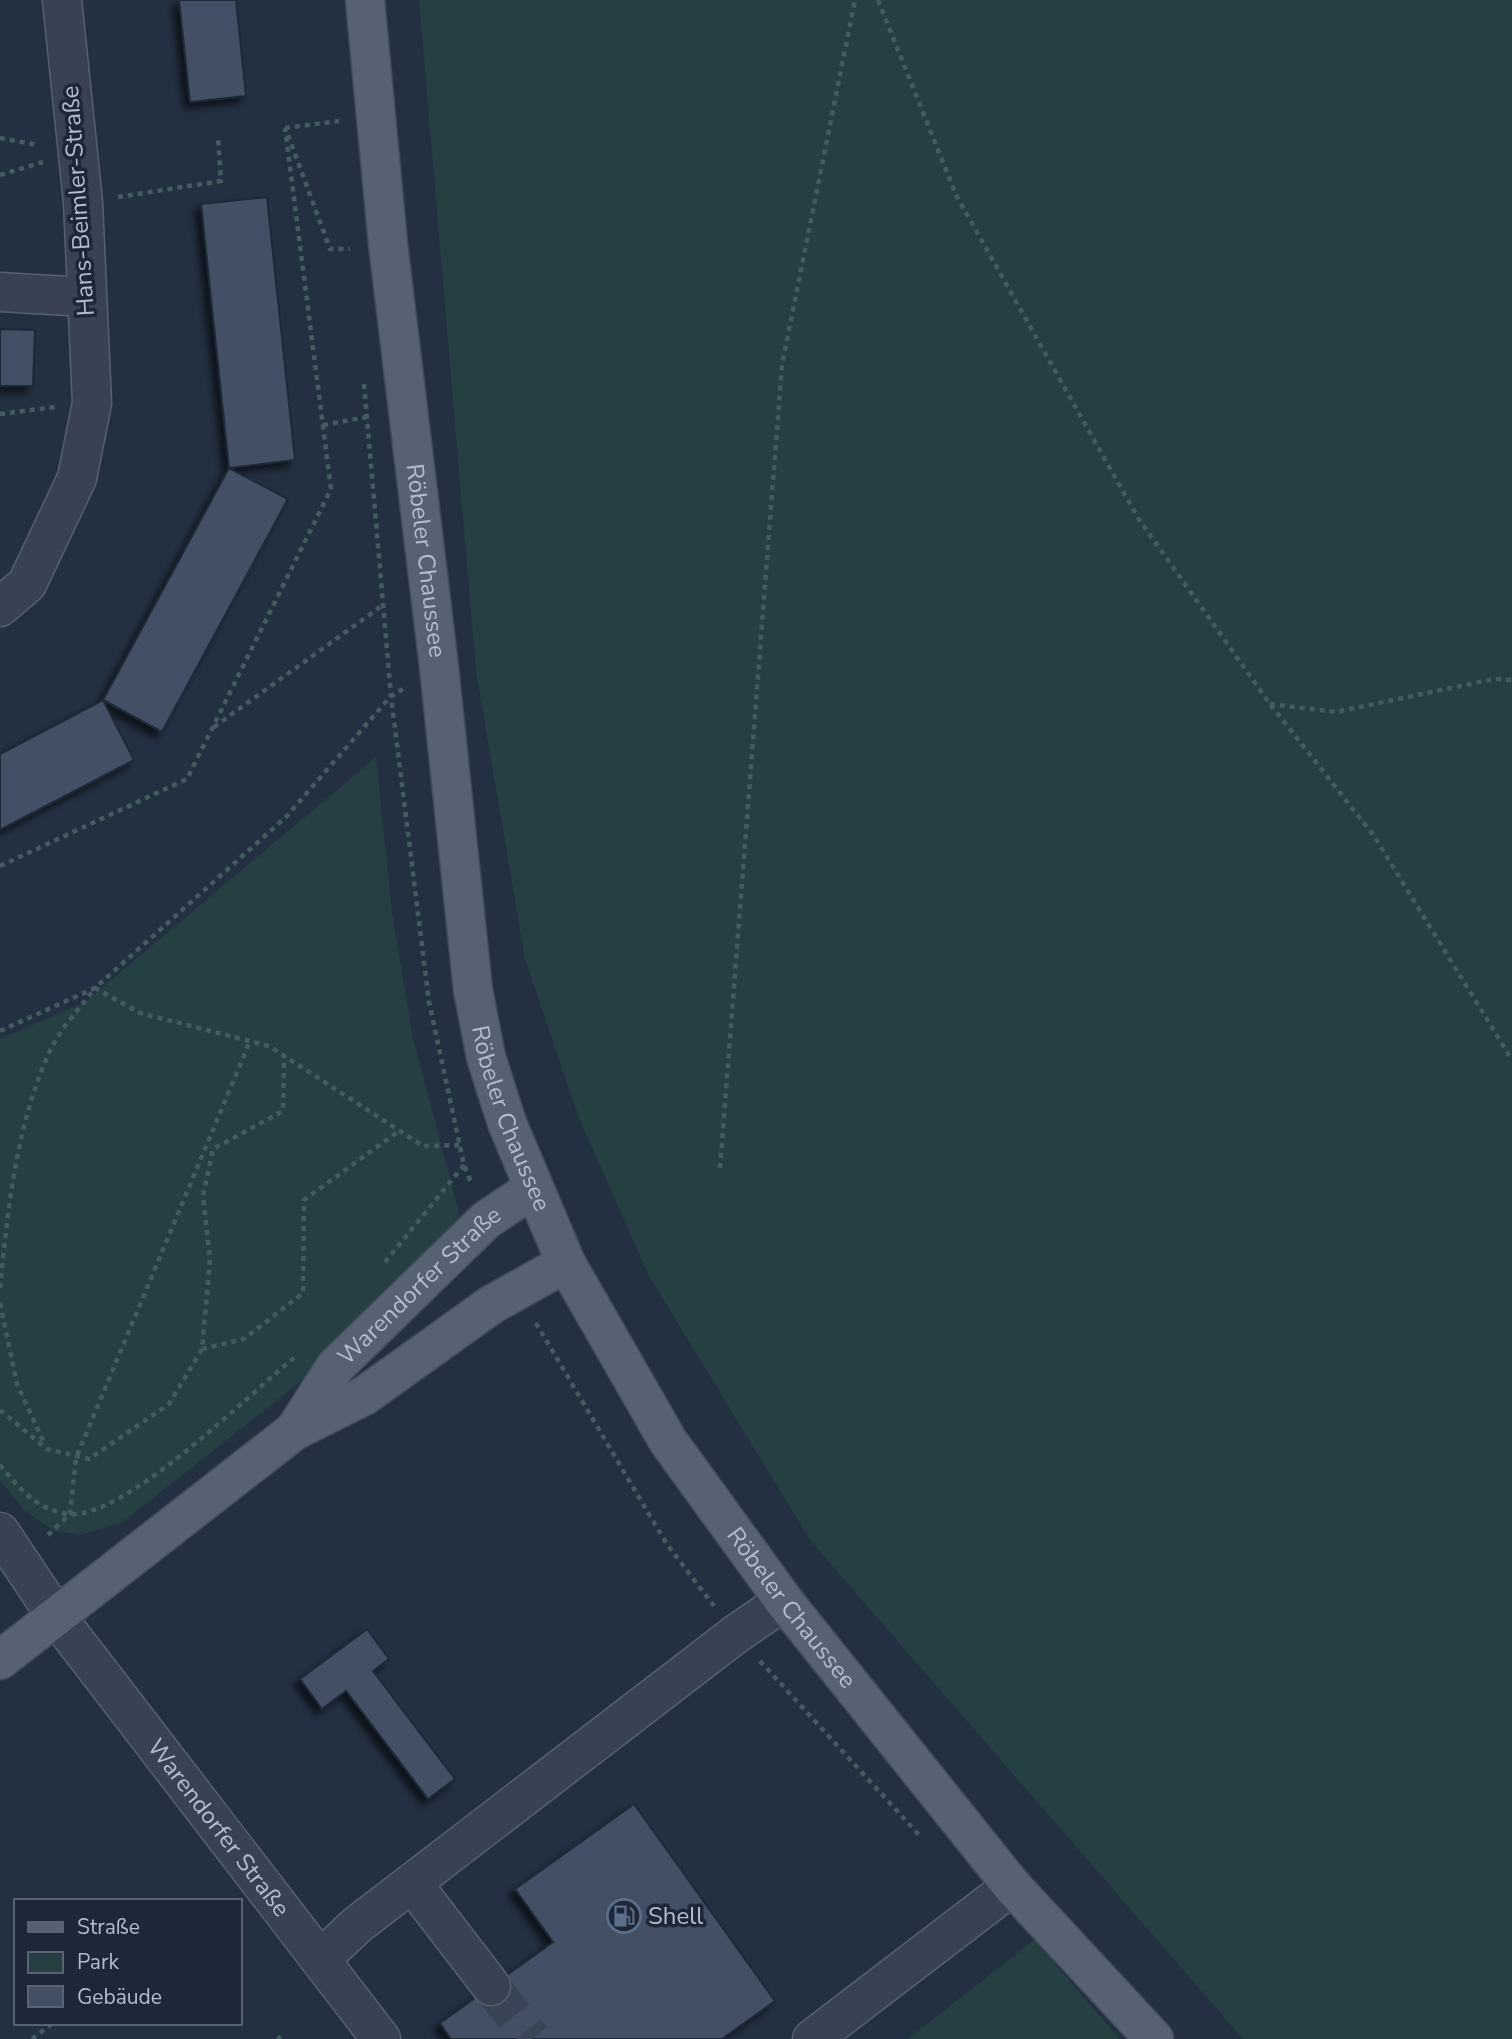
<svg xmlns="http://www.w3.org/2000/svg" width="1512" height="2039" viewBox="0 0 1512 2039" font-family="'Nunito Sans',sans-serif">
  <defs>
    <filter id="shadow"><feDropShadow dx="-6" dy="6" stdDeviation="3.5" flood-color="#0009"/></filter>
  </defs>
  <rect width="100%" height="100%" fill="#233042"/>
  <path fill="#253f43" d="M 419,0 L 1512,0 L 1512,2039 L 1243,2039 L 810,1540 L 649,1276 L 579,1118 L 525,959 L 476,671 Z
    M 376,757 L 392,912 L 413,1038 L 460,1216 L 314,1371 L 123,1522 L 81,1535 L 54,1531 L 24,1510 L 0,1480 L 0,1039 L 85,1002 Z
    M 1049,1928 L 1055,1964 L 1120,2039 L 908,2039 Z"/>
  <path fill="#424f65" stroke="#1f2939" stroke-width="2" filter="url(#shadow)" d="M 179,0 L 236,0 L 246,96 L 190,102 Z
    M 267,197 L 295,460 L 229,468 L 201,204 Z
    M 0,329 L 35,330 L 33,386 L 0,386 Z
    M 229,468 L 288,499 L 162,732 L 103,700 Z
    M 103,700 L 134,760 L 0,830 L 0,754 Z
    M 367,1629 L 389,1659 L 373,1671 L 455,1779 L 428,1799 L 346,1691 L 322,1709 L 300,1679 Z
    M 634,1804 L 775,2001 L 722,2039 L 451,2039 L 440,2023 L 553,1942 L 515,1889 Z"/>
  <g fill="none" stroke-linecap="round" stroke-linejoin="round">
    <path stroke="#394557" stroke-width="38" stroke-dasharray="38 19" stroke-linecap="butt" d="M 491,1986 L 532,2039"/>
    <g stroke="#56606f" stroke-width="41">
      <g id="minor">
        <path d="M 0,292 L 85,297"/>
        <path d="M 0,607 L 27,584 L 77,478 L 92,403 L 83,202 L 62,0"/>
        <path id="s1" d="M 0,1532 L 56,1616 L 381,2039"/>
        <path d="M 412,1883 L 491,1986"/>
        <path d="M 322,1958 L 357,1925 L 736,1634 L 784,1601"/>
        <path d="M 812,2039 L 1012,1886"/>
      </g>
    </g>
    <g stroke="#424b5b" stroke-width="41">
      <g id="major">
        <path id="s2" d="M 365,0 L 388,244 L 439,667 L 473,990 L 486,1057 L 507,1123 L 566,1263 L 668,1441 L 784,1601 L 1012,1886 L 1154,2039"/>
        <path id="s3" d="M 295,1430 L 335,1367 L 486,1220 L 534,1188"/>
        <path d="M 0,1660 L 294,1431 L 364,1396 L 491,1305 L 566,1263"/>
      </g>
    </g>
    <path stroke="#445c60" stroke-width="4.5" stroke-dasharray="5 5" stroke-linecap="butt" d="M 878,0 L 956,195 L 1138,518 L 1270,704 L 1374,836 L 1512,1060
      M 285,128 L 339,121
      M 288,135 L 330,249 L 350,249
      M 0,138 L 38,145
      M 0,175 L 43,162
      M 118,197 L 221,181 L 218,137
      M 364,384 L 391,696 L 429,1002 L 464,1165 L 472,1185
      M 0,414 L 55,407
      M 323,425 L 367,417
      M 403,689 L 391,696 L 286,817 L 95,988 L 140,1013 L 269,1046 L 423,1146 L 460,1145
      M 1270,704 L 1336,712 L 1494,679 L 1512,680
      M 214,727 L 383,605
      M 0,866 L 187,779 L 331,489 L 285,128
      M 0,1031 L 95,988 C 80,1008 59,1030 49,1053 C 16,1126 8,1209 0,1288
      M 720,1168 L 782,365 L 855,0
      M 385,1262 L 464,1165
      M 0,1303 L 17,1384 L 45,1445
      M 536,1323 L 666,1543 L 714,1606
      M 202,1349 L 244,1339 L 303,1293 L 304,1200 L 399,1131
      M 0,1410 L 47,1449 L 89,1459 L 169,1404 L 202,1349 L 210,1260 L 203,1196 L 213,1149 L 283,1111 L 284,1055
      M 0,1465 C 19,1488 37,1510 68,1514 C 123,1521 250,1393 295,1357
      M 48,1535 L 70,1514 L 76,1458 L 250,1041
      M 760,1661 L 919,1835
      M 278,2036 L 280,2039
      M 32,2039 L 53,2023"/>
    <use href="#minor" stroke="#384252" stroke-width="38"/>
    <use href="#major" stroke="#566172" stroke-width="38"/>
  </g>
  <defs>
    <g id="fuel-ring" transform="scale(1.75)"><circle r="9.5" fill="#1d2737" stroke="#5c6f8a" stroke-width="1.5"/><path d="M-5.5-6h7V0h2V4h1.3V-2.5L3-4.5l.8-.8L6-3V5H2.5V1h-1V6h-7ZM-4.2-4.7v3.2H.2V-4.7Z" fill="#5c6f8a"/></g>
  </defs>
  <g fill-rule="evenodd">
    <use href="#fuel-ring" x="624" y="1916"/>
  </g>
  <g text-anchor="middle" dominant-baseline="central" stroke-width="7" stroke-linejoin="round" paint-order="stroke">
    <g font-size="24" fill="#b5bdcc" stroke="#1d2737">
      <text transform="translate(78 201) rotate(-94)">Hans-Beimler-Straße</text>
      <text stroke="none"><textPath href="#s2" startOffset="564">Röbeler Chaussee</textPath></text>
      <text stroke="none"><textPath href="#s2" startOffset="1130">Röbeler Chaussee</textPath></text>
      <text stroke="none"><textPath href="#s3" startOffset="192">Warendorfer Straße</textPath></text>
      <text stroke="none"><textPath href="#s2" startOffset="1698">Röbeler Chaussee</textPath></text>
      <text stroke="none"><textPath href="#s1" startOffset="368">Warendorfer Straße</textPath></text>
    </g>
    <g font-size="24" fill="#b5bdcc" stroke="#1d2737" text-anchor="start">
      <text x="648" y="1916">Shell</text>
    </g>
  </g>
  <rect x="14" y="1899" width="228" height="126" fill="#1d2737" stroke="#5a6373" stroke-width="2"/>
  <rect x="28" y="1922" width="35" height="10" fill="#566172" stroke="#5a6373" stroke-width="2"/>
  <text x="77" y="1934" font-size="21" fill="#b5bdcc">Straße</text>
  <rect x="28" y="1952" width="35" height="21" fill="#253f43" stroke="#5a6373" stroke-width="2"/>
  <text x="77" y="1969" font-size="21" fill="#b5bdcc">Park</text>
  <rect x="28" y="1986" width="35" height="21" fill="#424f65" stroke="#5a6373" stroke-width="2"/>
  <text x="77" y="2004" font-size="21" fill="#b5bdcc">Gebäude</text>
</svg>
